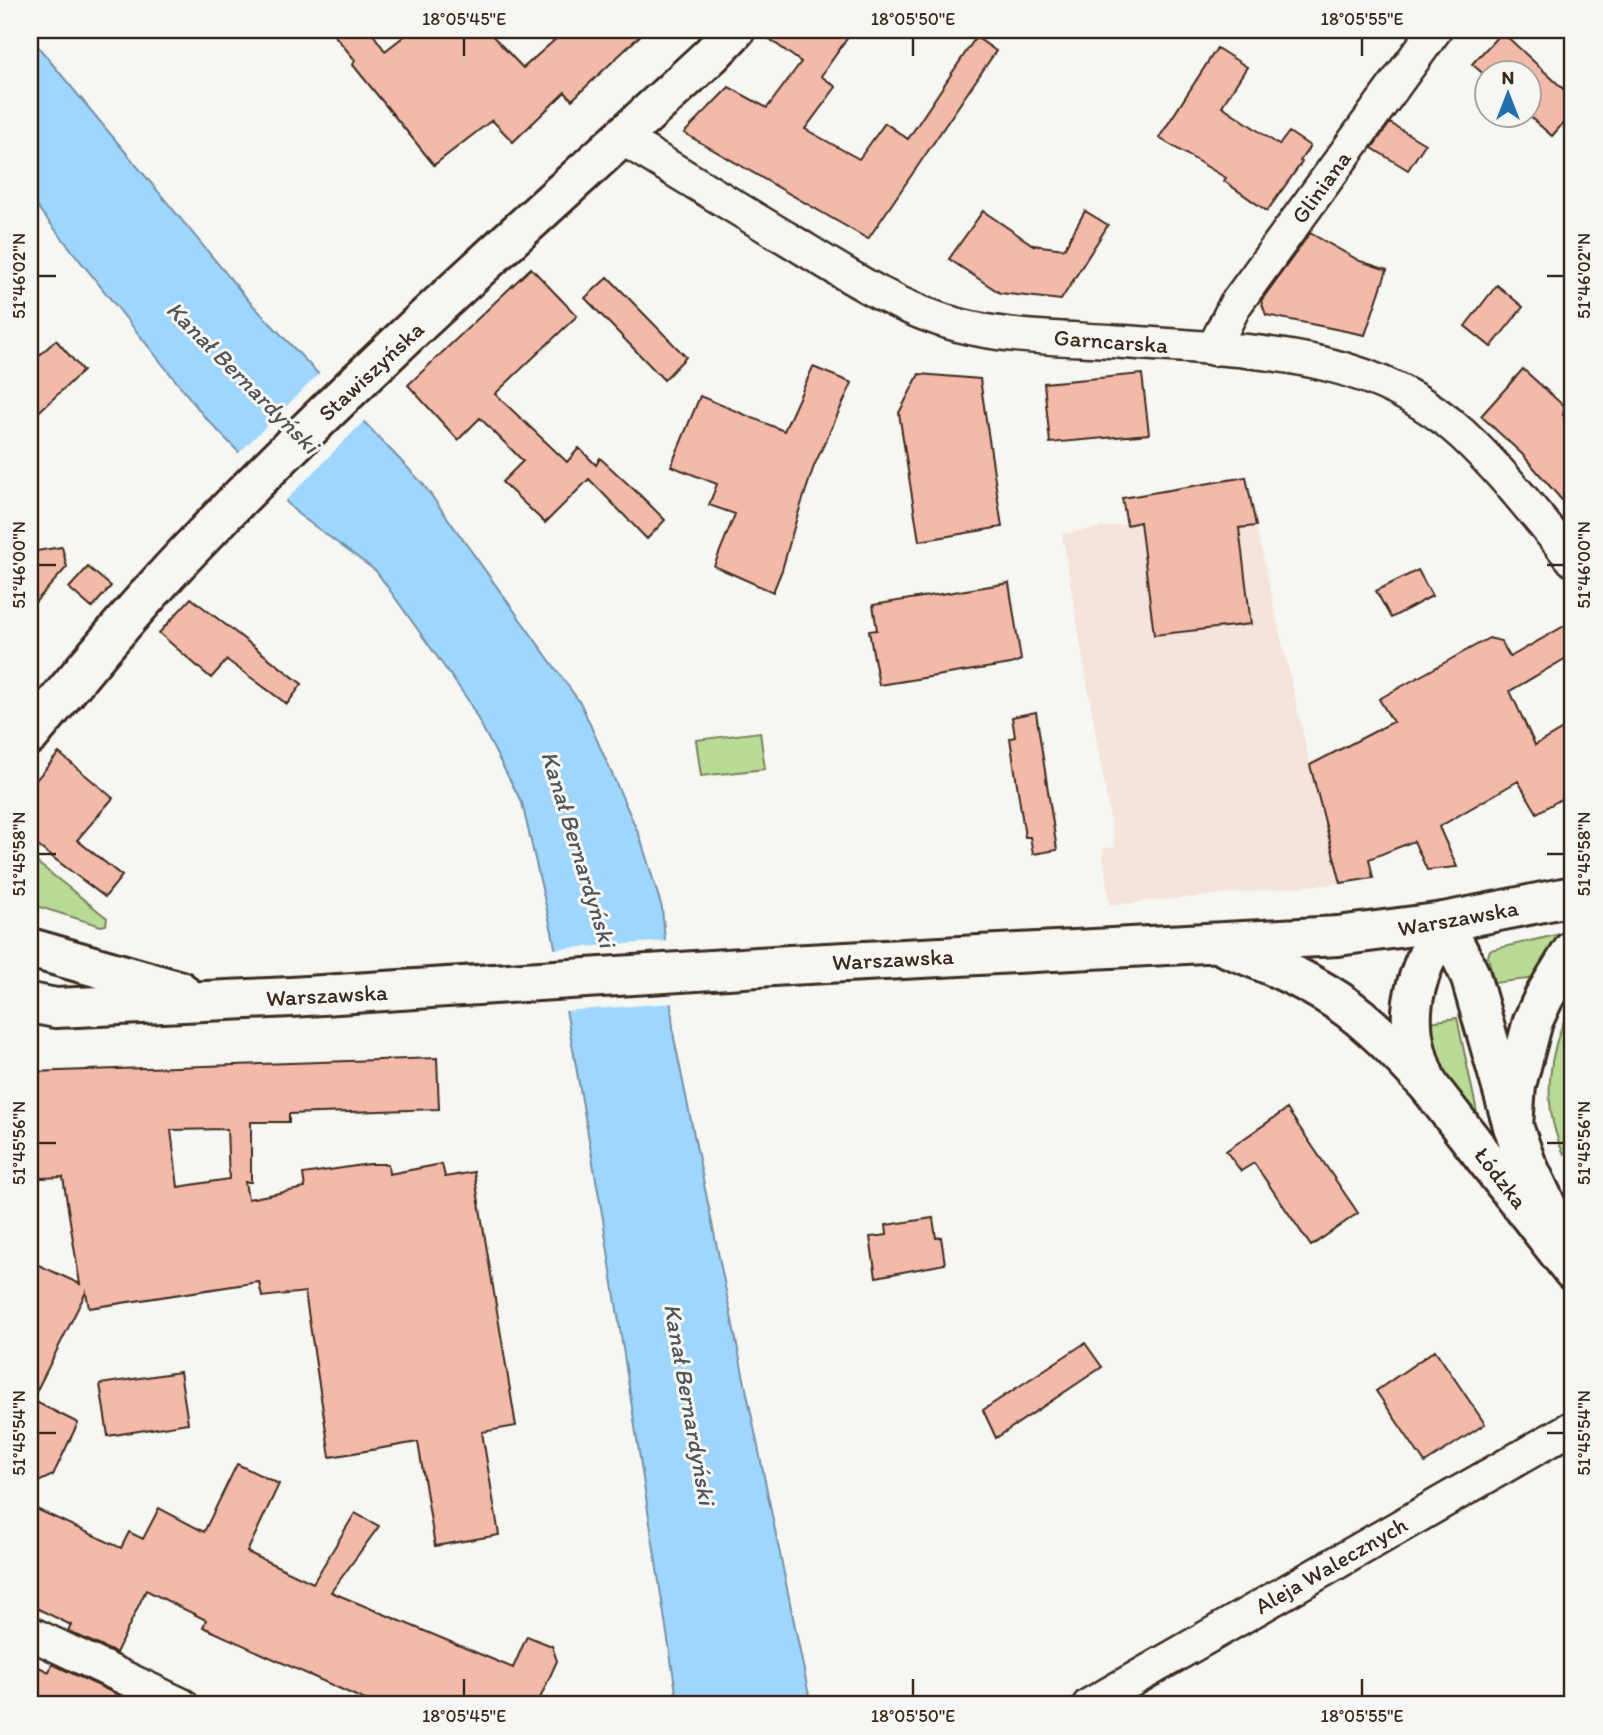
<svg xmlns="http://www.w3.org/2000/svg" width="1603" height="1735" viewBox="0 0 1603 1735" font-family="Itim,sans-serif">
  <rect width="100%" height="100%" fill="#f6f6f2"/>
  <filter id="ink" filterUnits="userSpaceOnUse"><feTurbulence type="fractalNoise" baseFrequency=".0143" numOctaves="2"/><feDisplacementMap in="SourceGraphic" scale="14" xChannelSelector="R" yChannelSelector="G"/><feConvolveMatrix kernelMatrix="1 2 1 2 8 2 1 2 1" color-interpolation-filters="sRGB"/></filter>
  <g filter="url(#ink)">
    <path fill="#f5e4dc" d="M 1251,504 L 1310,765 L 1341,883 L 1110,905 L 1102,849 L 1115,847 L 1062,534 Z"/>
    <path fill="#b8db96" stroke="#7a825a" stroke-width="2" d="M 760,732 L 765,769 L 701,776 L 696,740 Z
      M 30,857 L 107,918 L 106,925 L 101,926 L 30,904 Z
      M 1565,933 L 1537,978 L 1494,983 L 1488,956 L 1490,950 Z
      M 1573,1001 L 1573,1050 L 1569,1083 L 1569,1096 L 1573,1106 L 1573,1141 L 1564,1154 C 1540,1104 1548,1049 1573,1001 Z
      M 1457,1018 L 1477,1112 L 1479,1119 L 1444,1080 L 1423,1023 Z"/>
    <path fill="#9ed6fe" stroke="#7691a4" stroke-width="2" d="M 30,37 L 248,300 L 423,484 L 581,704 L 640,837 L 662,908 L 674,1038 L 811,1705 L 678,1705 L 603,1219 L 553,936 L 522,803 L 468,700 L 376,571 L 298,514 L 204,416 L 30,198 Z"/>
    <path fill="#f6f6f2" d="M 321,372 L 366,419 L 283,503 L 237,455 Z
      M 669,941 L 674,1003 L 563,1011 L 552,949 Z"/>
    <path fill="#f3baaa" stroke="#3b2a1e" stroke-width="2" fill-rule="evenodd" d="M 330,30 L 370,30 L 385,51 L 412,30 L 487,30 L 523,68 L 566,30 L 646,30 L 572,100 L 565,92 L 513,142 L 492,120 L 434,165 L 353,65 L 355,60 Z
      M 757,30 L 853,30 L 821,76 L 836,87 L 805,129 L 859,159 L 885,123 L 908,139 L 976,37 L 996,51 L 868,239 L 684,133 L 729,87 L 767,108 L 801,62 Z
      M 1502,32 L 1573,98 L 1573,112 L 1552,136 L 1529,116 L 1530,74 L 1488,74 L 1488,78 L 1472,64 Z
      M 1217,48 L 1247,67 L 1222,106 L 1279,145 L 1289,132 L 1310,146 L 1300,161 L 1302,162 L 1267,211 L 1224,181 L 1226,178 L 1159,138 Z
      M 1390,123 L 1425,144 L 1408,170 L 1372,148 Z
      M 983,211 L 1033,245 L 1064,249 L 1085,211 L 1108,225 L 1061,300 L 1000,293 L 949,259 Z
      M 1310,233 L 1360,261 L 1387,270 L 1365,335 L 1266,315 L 1261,301 Z
      M 531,268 L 577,316 L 495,394 L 567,462 L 579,448 L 596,465 L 600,458 L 642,497 L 665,520 L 647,539 L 589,479 L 545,523 L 502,482 L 523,461 L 480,418 L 458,440 L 408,385 Z
      M 608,277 L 686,357 L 664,380 L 585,298 Z
      M 1497,285 L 1523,307 L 1491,347 L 1465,326 Z
      M 56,340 L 83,371 L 30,420 L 30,364 Z
      M 813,367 L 852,383 L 814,466 L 797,517 L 782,570 L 773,592 L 714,566 L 735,514 L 709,505 L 717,484 L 671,466 L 700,396 L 784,431 Z
      M 1523,369 L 1565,407 L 1563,415 L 1573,426 L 1573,513 L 1522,454 L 1481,416 Z
      M 919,374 L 980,379 L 1002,527 L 919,541 L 899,413 Z
      M 1142,374 L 1149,434 L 1050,443 L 1044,383 Z
      M 1246,477 L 1256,526 L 1239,528 L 1251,624 L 1154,635 L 1140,522 L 1127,525 L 1122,498 Z
      M 62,547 L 67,567 L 30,608 L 30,552 Z
      M 88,567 L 111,586 L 92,608 L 69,588 Z
      M 1418,570 L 1432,596 L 1391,618 L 1376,591 Z
      M 1009,583 L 1021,660 L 1011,664 L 879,685 L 869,631 L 877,630 L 873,605 Z
      M 191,598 L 302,684 L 287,704 L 227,660 L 211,678 L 159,633 Z
      M 1573,621 L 1573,654 L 1510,691 L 1535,745 L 1573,723 L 1573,792 L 1537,813 L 1518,781 L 1439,827 L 1457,867 L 1427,870 L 1414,841 L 1369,859 L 1373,878 L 1341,883 L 1310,765 L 1393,722 L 1379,699 L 1489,638 L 1501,641 L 1510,657 Z
      M 1036,712 L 1057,850 L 1033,854 L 1030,837 L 1025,837 L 1010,738 L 1015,737 L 1012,717 Z
      M 59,753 L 113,798 L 77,840 L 122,876 L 105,897 L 30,840 L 30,787 Z
      M 437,1058 L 439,1109 L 289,1114 L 289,1122 L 251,1122 L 251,1182 L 245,1182 L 248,1199 L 305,1188 L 303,1174 L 369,1164 L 388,1164 L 389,1174 L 442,1164 L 445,1177 L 474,1172 L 516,1426 L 482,1432 L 499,1535 L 435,1546 L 418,1442 L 330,1457 L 305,1292 L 262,1297 L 259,1282 L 89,1308 L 86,1292 L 32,1400 L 78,1423 L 53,1475 L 30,1486 L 30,1261 L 80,1284 L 63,1177 L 41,1178 L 30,1172 L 30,1072 ZM 227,1129 L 229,1179 L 178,1187 L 171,1130 Z
      M 1287,1109 L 1358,1213 L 1311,1246 L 1254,1163 L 1241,1171 L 1226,1151 Z
      M 933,1218 L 936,1238 L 941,1237 L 945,1264 L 876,1277 L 870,1237 L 887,1235 L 886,1225 Z
      M 1085,1343 L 1102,1367 L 996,1438 L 983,1410 Z
      M 1435,1350 L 1485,1424 L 1425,1463 L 1376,1391 Z
      M 180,1372 L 188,1423 L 108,1436 L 100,1384 Z
      M 237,1464 L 279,1484 L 247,1552 L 313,1583 L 355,1513 L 379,1526 L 331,1592 L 513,1668 L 527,1636 L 552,1646 L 557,1661 L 537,1705 L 376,1705 L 203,1627 L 206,1620 L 146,1590 L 116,1653 L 68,1631 L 71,1625 L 30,1605 L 30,1506 L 121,1548 L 129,1532 L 143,1539 L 159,1508 L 204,1532 Z
      M 30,1663 L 49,1672 L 52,1664 L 140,1705 L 30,1705 Z"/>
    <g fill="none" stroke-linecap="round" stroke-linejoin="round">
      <g stroke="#3b2a1e" stroke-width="37">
        <path id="street" d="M 622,138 C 679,173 736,208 793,242 C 845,274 898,309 958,325 C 1011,339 1069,338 1124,342 C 1243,351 1369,348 1462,434 C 1503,472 1537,517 1573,560
          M 1213,349 L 1235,305 L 1435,30
          M 30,1633 L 182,1705
          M 1089,1705 L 1573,1427"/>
      </g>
      <g stroke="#3b2a1e" stroke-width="44">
        <path id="secondary" d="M 30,735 C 85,668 140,601 200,539 C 362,369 540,214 711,55 L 735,30
          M 1226,947 C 1265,962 1303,978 1338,1001 C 1372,1024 1401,1056 1429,1086
          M 30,948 L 180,991
          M 30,1003 L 56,1008 L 291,997 L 789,965 L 1338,936 L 1444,922 L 1470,975 L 1513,1126"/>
      </g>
      <g stroke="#3b2a1e" stroke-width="44">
        <path id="primary" d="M 1573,896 L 1444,922 C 1412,983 1398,1021 1429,1086 L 1573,1271
          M 1553,1220 L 1526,1163 L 1513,1126 L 1516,1085 L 1533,1021 L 1544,997 L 1573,950"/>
      </g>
      <use href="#street" stroke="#f6f6f2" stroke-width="32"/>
      <use href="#secondary" stroke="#f6f6f2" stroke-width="38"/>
      <use href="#primary" stroke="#f6f6f2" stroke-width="38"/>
    </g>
  </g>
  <path fill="none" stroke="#3b2a1e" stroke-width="2.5" d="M 464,38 L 464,56M 913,38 L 913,56M 1362,38 L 1362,56M 38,276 L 56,276M 1547,276 L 1564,276M 38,565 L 56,565M 1547,565 L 1564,565M 38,854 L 56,854M 1547,854 L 1564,854M 38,1143 L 56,1143M 1547,1143 L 1564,1143M 38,1433 L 56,1433M 1547,1433 L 1564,1433M 464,1679 L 464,1696M 913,1679 L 913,1696M 1362,1679 L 1362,1696"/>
  <g text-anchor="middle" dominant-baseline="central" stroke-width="6" stroke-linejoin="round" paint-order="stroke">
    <g font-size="23" fill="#3b2a1e" stroke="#f6f6f2">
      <text transform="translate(1321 187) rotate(-54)">Gliniana</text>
      <text transform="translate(1111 341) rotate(4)">Garncarska</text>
      <text transform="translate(371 371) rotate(-43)">Stawiszyńska</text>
      <text transform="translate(1458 918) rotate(-10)">Warszawska</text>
      <text transform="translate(893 959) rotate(-3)">Warszawska</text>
      <text transform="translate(327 995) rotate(-3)">Warszawska</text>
      <text transform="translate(1501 1178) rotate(52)">Łódzka</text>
      <text transform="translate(1331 1565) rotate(-30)">Aleja Walecznych</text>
    </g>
    <g font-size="24" font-style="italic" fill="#545556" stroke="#f6f6f2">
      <text transform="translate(243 377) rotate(45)">Kanał Bernardyński</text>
      <text transform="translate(579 849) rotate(73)">Kanał Bernardyński</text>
      <text transform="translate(690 1404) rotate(80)">Kanał Bernardyński</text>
    </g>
  </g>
  <rect width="1603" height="1735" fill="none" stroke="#f6f6f2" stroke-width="77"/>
  <g transform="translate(1508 94)"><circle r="33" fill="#f6f6f2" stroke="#aba49d" stroke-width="2"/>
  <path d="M0-5L12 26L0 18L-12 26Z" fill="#1f6fb2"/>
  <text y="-10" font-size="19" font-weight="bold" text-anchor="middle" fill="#3b2a1e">N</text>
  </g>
  <rect x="38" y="38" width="1526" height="1658" fill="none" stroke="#3b2a1e" stroke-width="2.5"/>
  <g font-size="18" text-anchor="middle" fill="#3b2a1e">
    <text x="464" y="25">18°05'45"E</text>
    <text x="913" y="25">18°05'50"E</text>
    <text x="1362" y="25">18°05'55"E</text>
    <text transform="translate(19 276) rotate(-90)" y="6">51°46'02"N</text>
    <text transform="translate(1584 276) rotate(-90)" y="6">51°46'02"N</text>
    <text transform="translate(19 565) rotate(-90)" y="6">51°46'00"N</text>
    <text transform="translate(1584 565) rotate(-90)" y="6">51°46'00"N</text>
    <text transform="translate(19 854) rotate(-90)" y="6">51°45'58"N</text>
    <text transform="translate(1584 854) rotate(-90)" y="6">51°45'58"N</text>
    <text transform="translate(19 1143) rotate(-90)" y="6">51°45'56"N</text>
    <text transform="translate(1584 1143) rotate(-90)" y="6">51°45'56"N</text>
    <text transform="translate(19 1433) rotate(-90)" y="6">51°45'54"N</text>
    <text transform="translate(1584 1433) rotate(-90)" y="6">51°45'54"N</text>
    <text x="464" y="1722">18°05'45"E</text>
    <text x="913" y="1722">18°05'50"E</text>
    <text x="1362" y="1722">18°05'55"E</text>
  </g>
</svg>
